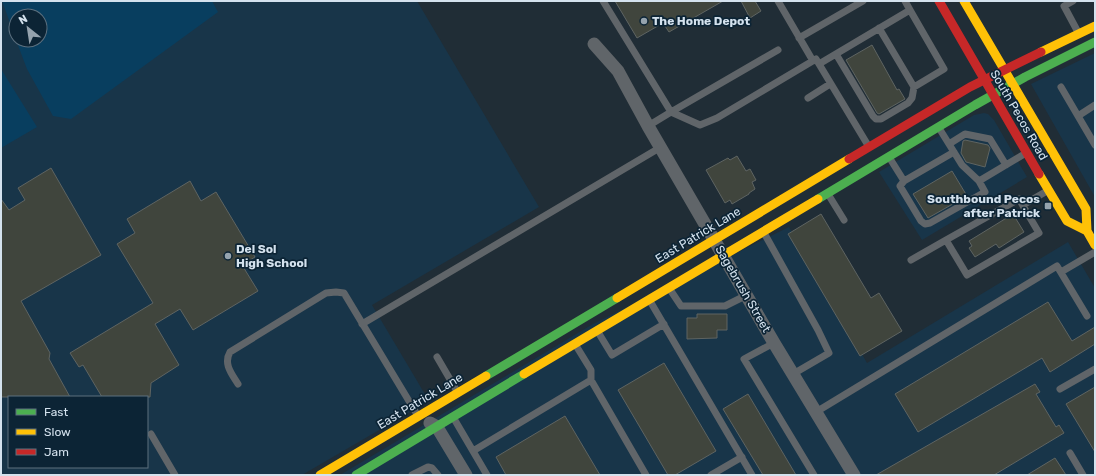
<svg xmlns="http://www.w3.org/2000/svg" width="1096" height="476" viewBox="0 0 1096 476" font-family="Rubik,sans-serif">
  <rect width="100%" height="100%" fill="#202d36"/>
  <path fill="#183549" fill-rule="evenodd" d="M 1,1 L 417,1 L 539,207 L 372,305 L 429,401 L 302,475 L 1,475 ZM 16,16 L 40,16 L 40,40 L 16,40 ZM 9,397 L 147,397 L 147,467 L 9,467 Z
    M 1095,53 L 1095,197 L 1031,84 Z
    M 984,113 L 988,114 L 994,120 L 1027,177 L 922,240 L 879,172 L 974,115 Z
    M 789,227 L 867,363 L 1068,242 L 1095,288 L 1095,475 L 340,475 L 593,324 Z"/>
  <path fill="#083e5f" d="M 2,1 L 212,1 L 218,12 L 71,119 L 53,116 L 27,69 L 16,40 L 40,40 L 40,16 L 16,16 L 16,39 Z
    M 1,69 L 37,127 L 1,148 Z"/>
  <path fill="#40453d" stroke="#5e6462" d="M 615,1 L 723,1 L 669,32 L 663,23 L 637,38 Z
    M 741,1 L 755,1 L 761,11 L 750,18 Z
    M 872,45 L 897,90 L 899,89 L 905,99 L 879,114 L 877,113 L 846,60 Z
    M 965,140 L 988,145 L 990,148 L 985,167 L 966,162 L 961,153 L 963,141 Z
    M 737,156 L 746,171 L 750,169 L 756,180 L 752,182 L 755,189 L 749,193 L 749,194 L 732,204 L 730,200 L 725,203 L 706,170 L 728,158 L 730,160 Z
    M 51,168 L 101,255 L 21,301 L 50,353 L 49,359 L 70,397 L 1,397 L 1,199 L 9,210 L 25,200 L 18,188 Z
    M 952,171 L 967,196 L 928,218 L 913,194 Z
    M 190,181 L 201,201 L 216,192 L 255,257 L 242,265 L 258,291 L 193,330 L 180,309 L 155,324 L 179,365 L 151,383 L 150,397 L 102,397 L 83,365 L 79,367 L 70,353 L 153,303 L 117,244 L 135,233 L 127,219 Z
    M 821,214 L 871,298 L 879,293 L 902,331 L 860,356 L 788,234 Z
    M 1013,214 L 1024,232 L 999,248 L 996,244 L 975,257 L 969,248 L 972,246 L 969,241 Z
    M 1048,302 L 1072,341 L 1095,327 L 1095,344 L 1050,372 L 1042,358 L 918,432 L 895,394 Z
    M 697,314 L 727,314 L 727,330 L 717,330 L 717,338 L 687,339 L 687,318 L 697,318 Z
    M 664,363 L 716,451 L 675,475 L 668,475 L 618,390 Z
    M 1035,384 L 1040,392 L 1036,394 L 1056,427 L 1059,425 L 1064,433 L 994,475 L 876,475 Z
    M 1095,387 L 1095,452 L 1066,404 Z
    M 748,394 L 796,475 L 763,475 L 723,409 Z
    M 565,416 L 600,475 L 506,475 L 496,457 Z
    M 1055,458 L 1066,475 L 1027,475 Z"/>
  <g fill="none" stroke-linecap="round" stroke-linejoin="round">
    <path stroke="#606569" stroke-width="7" d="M 603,1 L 671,112 L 648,126
      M 778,1 L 813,61
      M 905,1 L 910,10
      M 1073,1 L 1064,6 L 1079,34
      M 799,38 L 863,1
      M 778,50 L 671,112 L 700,125 L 717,118 L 816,59 L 869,147
      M 836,54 L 873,116 L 876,119 L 881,119 L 908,103 L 912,98 L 914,87
      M 819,64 C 849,46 880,28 910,10 L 944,69 L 914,87 L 879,28
      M 1061,87 L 1078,116
      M 808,98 L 830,84
      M 1095,105 L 1078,116 L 1095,145
      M 939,128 L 962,165 L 979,181 L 1026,153
      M 949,144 L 965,134 L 990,139 L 1006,165
      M 954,152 L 904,181 L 900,186 L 921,221 L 925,224 L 930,223 L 985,192 L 979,181
      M 889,157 L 904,181
      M 828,194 L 844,220
      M 1019,199 L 1039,233 L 967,275 L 946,240 Z
      M 1023,205 L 1047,191
      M 763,231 L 818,330 L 829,353 L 793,374
      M 911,260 L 946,240
      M 1061,272 L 1095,252
      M 669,288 L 681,306 L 725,306 L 747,295
      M 650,301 L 752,475
      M 362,324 L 661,147
      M 598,332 L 612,355 L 664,324
      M 774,343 L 744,359 L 814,475
      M 575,344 L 591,370 L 591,380
      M 437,357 L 458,393
      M 238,384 C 232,374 223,364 230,352 L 326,293 L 336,292 L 344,293 L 418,416
      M 1060,389 L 1095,369
      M 816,412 L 1057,266 L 1087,316
      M 453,417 L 487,475
      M 151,434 L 175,475
      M 473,451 L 591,380 L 646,475
      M 1070,453 L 1083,475
      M 412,475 L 428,467 L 432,468 L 438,475
      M 711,475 L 742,457"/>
    <path stroke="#606569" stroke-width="13" d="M 594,44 L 618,71 L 648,126 L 774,343 L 854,475
      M 430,423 L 437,427 L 466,475"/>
    <path stroke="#4caf50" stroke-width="9" d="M 818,199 L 975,105 L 1025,77 L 1095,42
      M 486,376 L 617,298
      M 356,475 L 524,374"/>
    <path stroke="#ffc107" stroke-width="9" d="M 964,1 L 1086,209 L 1087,231 L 1095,245
      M 1041,52 L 1095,26
      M 1039,174 L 1067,221 L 1087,231
      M 617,298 L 849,159
      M 524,374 L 818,199
      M 320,475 L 486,376"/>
    <path stroke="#c62828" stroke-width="9" d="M 939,1 L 1039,174
      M 849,159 L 970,87 L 1041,52"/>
  </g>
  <g fill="#95a3ae" stroke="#0c2435" stroke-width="1.5">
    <circle cx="644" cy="21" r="4"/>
    <rect x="1044" y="202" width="8" height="8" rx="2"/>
    <circle cx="228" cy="256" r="4"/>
  </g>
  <g text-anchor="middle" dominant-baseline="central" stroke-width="3.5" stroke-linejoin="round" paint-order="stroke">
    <g font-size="12" font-weight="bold" fill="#d4e2ee" stroke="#0c2435" text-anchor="start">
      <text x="652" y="21">The Home Depot</text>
      <text x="1040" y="199" text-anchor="end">Southbound Pecos<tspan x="1040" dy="14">after Patrick</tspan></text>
      <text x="236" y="249">Del Sol<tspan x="236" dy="14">High School</tspan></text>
    </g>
    <g font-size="12" fill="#d4e2ee" stroke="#0c2435">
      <text transform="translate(1019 115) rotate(60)">South Pecos Road</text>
      <text transform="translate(698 235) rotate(-31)">East Patrick Lane</text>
      <text transform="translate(743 289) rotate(60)">Sagebrush Street</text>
      <text transform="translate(420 401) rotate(-31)">East Patrick Lane</text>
    </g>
  </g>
  <rect width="1096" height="476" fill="none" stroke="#d4e2ee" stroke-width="4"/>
  <rect x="8" y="396" width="140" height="72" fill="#0c2435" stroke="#5c707f"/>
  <rect x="16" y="409" width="20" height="6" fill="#4caf50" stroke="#5c707f"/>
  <text x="44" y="416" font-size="12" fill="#d4e2ee">Fast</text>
  <rect x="16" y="429" width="20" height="6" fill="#ffc107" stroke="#5c707f"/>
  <text x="44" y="436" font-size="12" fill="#d4e2ee">Slow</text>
  <rect x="16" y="449" width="20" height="6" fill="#c62828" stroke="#5c707f"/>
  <text x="44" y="456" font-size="12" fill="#d4e2ee">Jam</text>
  <g transform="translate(28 28) rotate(330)"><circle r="19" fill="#0c2435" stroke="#5c707f"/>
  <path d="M0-3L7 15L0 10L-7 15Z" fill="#95a3ae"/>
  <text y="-6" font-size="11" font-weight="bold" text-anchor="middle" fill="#d4e2ee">N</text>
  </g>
</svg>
